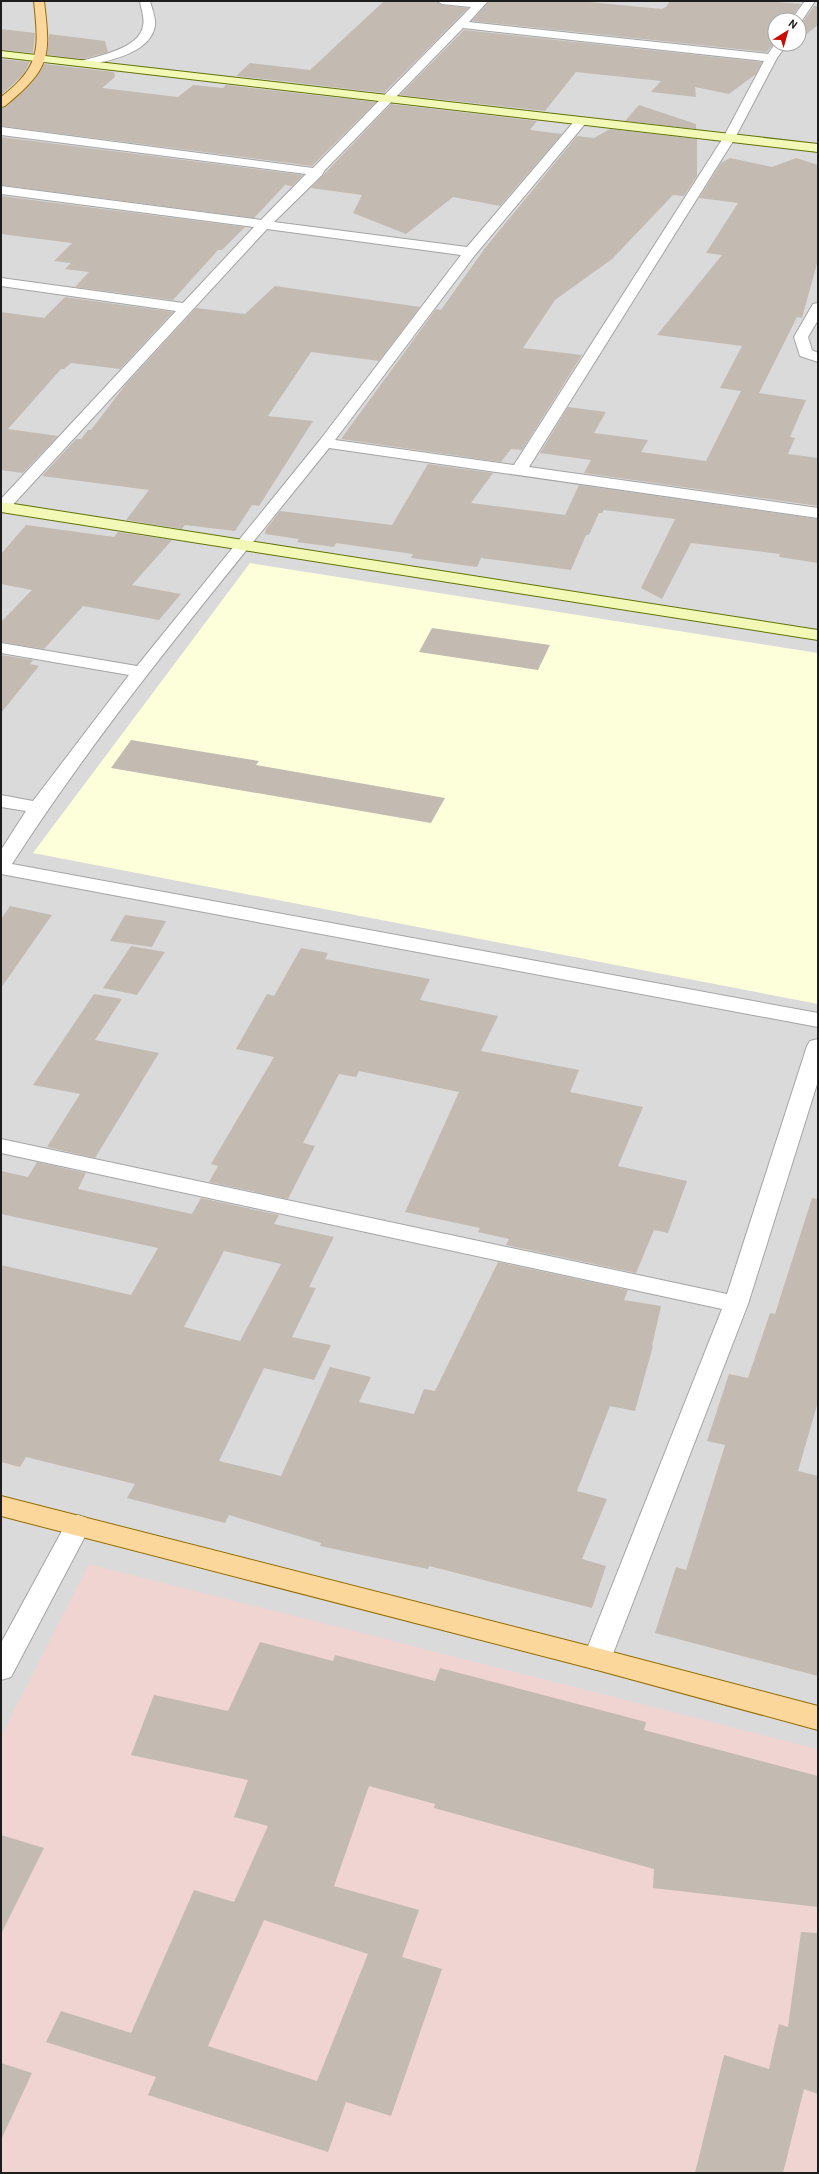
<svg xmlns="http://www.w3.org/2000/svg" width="819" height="2174" viewBox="0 0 819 2174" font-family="Overpass,sans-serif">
  <rect width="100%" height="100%" fill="#eeebe3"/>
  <path fill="#dbdada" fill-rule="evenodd" d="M 1,1 L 818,1 L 818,2173 L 1,2173 ZM 775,20 L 799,20 L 799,44 L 775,44 Z"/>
  <path fill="#efd4d2" d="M 89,1564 L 818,1749 L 818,2173 L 1,2173 L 1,1736 Z"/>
  <path fill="#fdffdb" d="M 250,563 L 818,653 L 818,1004 L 33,853 Z"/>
  <path fill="#c3bab2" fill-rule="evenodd" d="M 384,1 L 436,1 L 442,5 L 468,8 L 384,93 L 236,76 L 250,63 L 310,70 Z
    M 489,1 L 579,1 L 662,9 L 666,7 L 670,1 L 765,1 L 801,4 L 790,20 L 775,20 L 775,42 L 767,52 L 472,21 Z
    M 814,6 L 818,6 L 818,25 L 799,40 L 799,24 L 802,23 Z
    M 1,29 L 35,33 L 33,53 L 1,50 Z
    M 464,30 L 762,62 L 756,74 L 729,94 L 695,87 L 696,97 L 651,92 L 661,81 L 576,72 L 545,111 L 400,95 Z
    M 49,34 L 105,41 L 108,52 L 83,59 L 47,55 Z
    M 1,59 L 30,62 L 23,75 L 1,95 Z
    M 44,64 L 114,72 L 115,77 L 102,88 L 178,97 L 193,85 L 223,88 L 226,85 L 376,102 L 312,166 L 1,126 L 1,108 L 6,107 L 32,83 Z
    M 391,104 L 537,121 L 530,130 L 562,134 L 500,206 L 453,197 L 406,234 L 353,213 L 362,195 L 311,188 Z
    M 639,105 L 696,124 L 696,129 L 625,121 Z
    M 610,129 L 697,139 L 697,176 L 684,196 L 673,195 L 612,259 L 555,300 L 523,348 L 582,355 L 522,450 L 511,449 L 501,462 L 341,439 L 436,309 L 441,310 L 485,248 L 577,136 L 594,138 Z
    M 1,137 L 303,175 L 292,186 L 285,185 L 254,218 L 1,185 Z
    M 730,158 L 772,167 L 796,158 L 818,165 L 818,260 L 802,318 L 797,317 L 759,393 L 806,400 L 790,437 L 795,438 L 788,454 L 818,458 L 818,506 L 584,473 L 591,460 L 540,453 L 568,407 L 606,412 L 594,433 L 648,440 L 641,452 L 706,461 L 741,391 L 720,388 L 742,346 L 657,335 L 722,255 L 706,253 L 738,203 L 699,198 L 721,163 Z
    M 1,196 L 245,227 L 222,250 L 218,250 L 173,300 L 75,287 L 89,272 L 65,269 L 71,263 L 54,261 L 72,243 L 1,234 Z
    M 275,286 L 420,307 L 379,361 L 311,352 L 268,416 L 313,421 L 259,506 L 252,505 L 235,531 L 185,525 L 182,529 L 126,520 L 149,490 L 42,476 L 76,439 L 81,439 L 88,430 L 91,430 L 126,384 L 196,308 L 245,314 Z
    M 65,297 L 173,312 L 120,369 L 71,363 L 64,369 L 61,369 L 8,429 L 58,436 L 23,473 L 1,470 L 1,312 L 44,318 Z
    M 428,464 L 493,473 L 471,503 L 565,515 L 579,485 L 818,519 L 818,563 L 779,557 L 780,554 L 691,543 L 662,599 L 641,588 L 675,519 L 604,510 L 602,513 L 599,513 L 589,535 L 586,535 L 571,570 L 481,558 L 477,567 L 411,558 L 413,554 L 336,543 L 334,547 L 297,542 L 299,539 L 265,534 L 266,529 L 280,511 L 392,525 Z
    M 26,525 L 114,537 L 118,532 L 172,540 L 132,585 L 181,594 L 159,620 L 83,606 L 44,649 L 1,642 L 1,622 L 32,590 L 1,584 L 1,554 Z
    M 432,628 L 550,645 L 538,670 L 419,652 Z
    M 1,655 L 33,660 L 30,664 L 39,666 L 1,713 Z
    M 131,740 L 259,761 L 256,765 L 445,798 L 431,823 L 111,768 Z
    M 10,906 L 52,915 L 1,988 L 1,919 Z
    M 125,915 L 166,921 L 152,947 L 110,941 Z
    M 131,946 L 165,952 L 137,995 L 103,988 Z
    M 301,948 L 328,953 L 325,959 L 430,979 L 420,1000 L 498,1016 L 481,1051 L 579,1070 L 570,1092 L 643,1107 L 618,1166 L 687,1181 L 668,1233 L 654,1230 L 636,1273 L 506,1245 L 509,1239 L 478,1232 L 480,1228 L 405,1212 L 459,1092 L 359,1071 L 356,1077 L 339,1074 L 303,1143 L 315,1146 L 288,1199 L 209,1182 L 218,1166 L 211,1164 L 274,1057 L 236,1049 L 267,994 L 274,996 Z
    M 94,994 L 122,999 L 95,1040 L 159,1053 L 95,1158 L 47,1147 L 80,1094 L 33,1085 Z
    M 37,1162 L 86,1173 L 78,1189 L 192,1214 L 201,1198 L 279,1215 L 274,1224 L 334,1237 L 309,1287 L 316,1288 L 292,1337 L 331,1345 L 314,1380 L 264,1368 L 219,1461 L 281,1476 L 330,1367 L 371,1377 L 359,1402 L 414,1414 L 424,1389 L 435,1391 L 498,1262 L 628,1290 L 624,1300 L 661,1306 L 652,1346 L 653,1346 L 635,1411 L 610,1406 L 577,1491 L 607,1499 L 582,1559 L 606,1566 L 592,1608 L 429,1566 L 428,1569 L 320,1546 L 321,1543 L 229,1515 L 225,1523 L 127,1498 L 135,1484 L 26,1457 L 20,1467 L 1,1462 L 1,1265 L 131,1295 L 158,1248 L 1,1214 L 1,1171 L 28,1177 ZM 224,1251 L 281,1264 L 240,1341 L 184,1327 Z
    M 812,1198 L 818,1199 L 818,1402 L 798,1471 L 818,1476 L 818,1676 L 655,1633 L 676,1567 L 686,1570 L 725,1445 L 707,1441 L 729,1374 L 748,1378 L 770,1313 L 775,1314 Z
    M 260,1642 L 333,1661 L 335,1655 L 435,1681 L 440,1668 L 646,1722 L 644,1730 L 818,1776 L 818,1907 L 653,1888 L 654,1869 L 434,1808 L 435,1804 L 369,1786 L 334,1886 L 419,1910 L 402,1957 L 442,1969 L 391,2116 L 346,2102 L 328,2152 L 148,2095 L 156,2077 L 46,2042 L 61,2011 L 131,2033 L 194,1890 L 234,1902 L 268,1826 L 234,1817 L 248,1780 L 131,1755 L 154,1695 L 228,1711 ZM 264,1920 L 368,1954 L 317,2081 L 208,2046 Z
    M 1,1835 L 44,1848 L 1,1934 Z
    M 801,1932 L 818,1933 L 818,2094 L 804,2089 L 783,2173 L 695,2173 L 724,2055 L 769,2069 L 779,2024 L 788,2027 Z
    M 1,2063 L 32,2073 L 1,2140 Z"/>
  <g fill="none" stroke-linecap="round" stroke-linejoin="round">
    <g stroke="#a4a4a4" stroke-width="2">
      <path id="street" d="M 140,1 L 150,1 C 152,9 156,18 155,26 C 150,54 107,61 85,66 L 81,65 L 79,63 L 81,61 C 99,56 140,48 143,26 C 145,18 141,9 140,1 Z
        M 437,1 L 488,1 L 469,22 L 768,54 L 775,44 L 787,44 L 777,58 L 735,138 L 529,467 L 818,508 L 818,518 L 329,448 C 220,584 106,718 12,864 L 818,1013 L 818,1027 L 1,874 L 1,850 L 26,811 L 1,807 L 1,795 L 33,801 L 129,675 L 1,653 L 1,643 L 137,666 L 320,440 L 461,255 L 267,229 L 8,510 L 1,512 L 1,499 L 176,311 L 1,286 L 1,278 L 183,303 L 254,227 L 1,194 L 1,186 L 261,220 L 306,174 L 1,135 L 1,127 L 313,168 L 471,7 L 442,4 ZM 463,28 L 764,61 L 723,138 L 514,465 L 335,440 L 475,255 L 585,124 L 587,121 L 585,118 L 577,118 L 467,247 L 274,222 L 322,175 L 324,171 Z
        M 805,1 L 815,1 L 801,22 L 799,23 L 799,20 L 791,20 Z
        M 818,303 L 818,320 L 808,337 L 812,350 L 818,353 L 818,362 L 800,356 L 794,337 L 813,304 Z
        M 818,1039 L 818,1081 L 748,1304 L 611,1659 L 607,1667 L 597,1670 L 587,1667 L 583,1659 L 722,1309 L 1,1153 L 1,1139 L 727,1294 L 807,1046 L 810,1041 Z
        M 78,1515 L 87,1518 L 91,1525 L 11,1677 L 1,1680 L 1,1643 L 69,1518 Z"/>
    </g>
    <g stroke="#617206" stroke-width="2">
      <path id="secondary" d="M 1,51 L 818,144 L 818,152 L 1,57 Z
        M 1,502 L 818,630 L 818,640 L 1,512 Z"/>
    </g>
    <g stroke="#946c01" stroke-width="2">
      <path id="primary" d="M 34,1 L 44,1 C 51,59 50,68 5,106 L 1,107 L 1,97 C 41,66 39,49 34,1 Z
        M 1,1496 L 597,1648 L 818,1706 L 818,1730 L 597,1670 L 1,1516 Z"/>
    </g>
    <use href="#street" fill="#fff" fill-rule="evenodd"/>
    <use href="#secondary" fill="#f2f9b6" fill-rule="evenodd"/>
    <use href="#primary" fill="#fbd79b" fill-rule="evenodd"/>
  </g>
  <rect width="819" height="2174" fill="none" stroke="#1d1d1d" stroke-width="4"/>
  <g transform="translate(787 32) rotate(37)"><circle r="19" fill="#ffffff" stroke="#a5a5a5"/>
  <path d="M0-3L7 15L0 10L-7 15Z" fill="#c80c02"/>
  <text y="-6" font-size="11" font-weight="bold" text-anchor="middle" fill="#1d1d1d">N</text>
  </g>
</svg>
